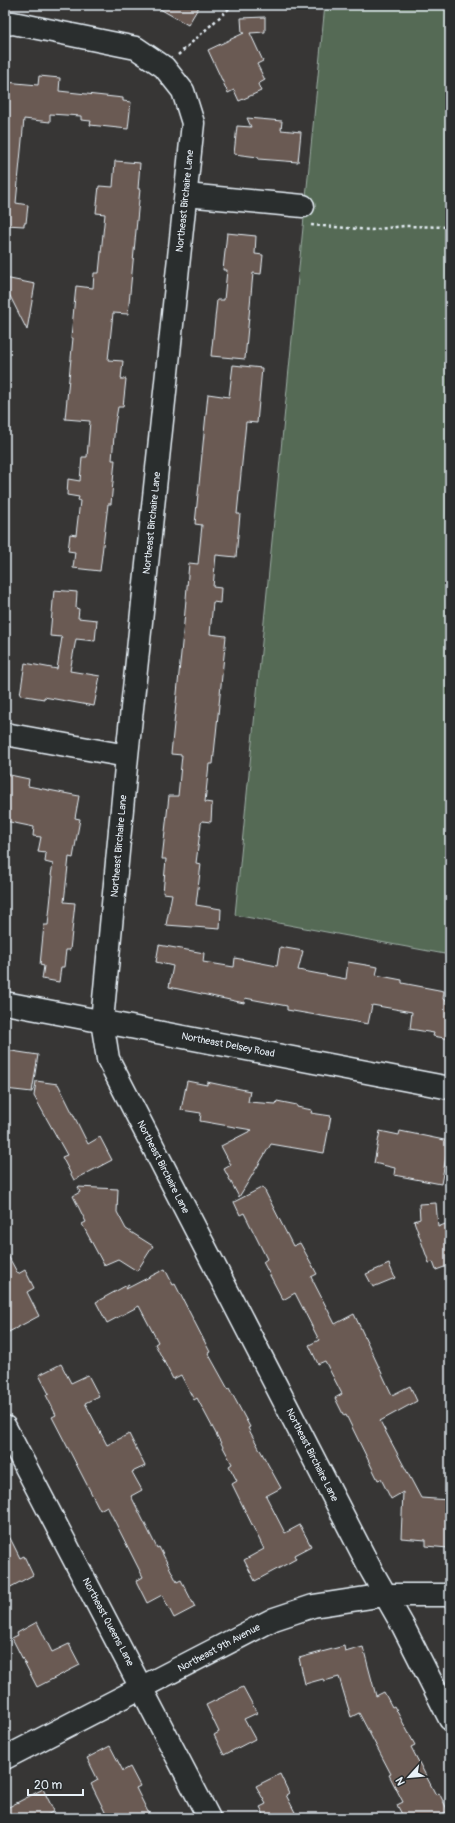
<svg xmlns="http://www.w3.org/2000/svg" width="455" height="1823" viewBox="0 0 455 1823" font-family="Pangolin,sans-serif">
  <rect width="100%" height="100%" fill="#373635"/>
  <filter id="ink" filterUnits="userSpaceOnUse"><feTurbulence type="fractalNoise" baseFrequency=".025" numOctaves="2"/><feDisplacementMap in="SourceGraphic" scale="8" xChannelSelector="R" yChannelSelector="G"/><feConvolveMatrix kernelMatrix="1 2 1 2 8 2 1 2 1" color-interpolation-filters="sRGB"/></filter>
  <g filter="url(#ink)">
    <path fill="#556a55" stroke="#9eaea6" d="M 325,5 L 450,5 L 450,955 L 235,915 Z"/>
    <path fill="#6a5a52" stroke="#e8f1f8" d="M 153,5 L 200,5 L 188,25 Z
      M 265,17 L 265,32 L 250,33 L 263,61 L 257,64 L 265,80 L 258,84 L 261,91 L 239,101 L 234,90 L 228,93 L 208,50 L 244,33 L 242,33 L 241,18 Z
      M 39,76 L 60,78 L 59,91 L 123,98 L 123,101 L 131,102 L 128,129 L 90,125 L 91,121 L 81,120 L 81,116 L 50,114 L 50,122 L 24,119 L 16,203 L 28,205 L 26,223 L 24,223 L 24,226 L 5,225 L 5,82 L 38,85 Z
      M 247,118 L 282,121 L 281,130 L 301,132 L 298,162 L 258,159 L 258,157 L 234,154 L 237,126 L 251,127 Z
      M 115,161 L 140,163 L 138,189 L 140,189 L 128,314 L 113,313 L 108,360 L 123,361 L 121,379 L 126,379 L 123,407 L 118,407 L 115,424 L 112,460 L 115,460 L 111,504 L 108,504 L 100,571 L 73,568 L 75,552 L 68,551 L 70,534 L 76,535 L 80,501 L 78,500 L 79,497 L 67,495 L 68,479 L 80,481 L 82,457 L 87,457 L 90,421 L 65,419 L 73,338 L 71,338 L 76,286 L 93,288 L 94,273 L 99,273 L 105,214 L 96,213 L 99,186 L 113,187 Z
      M 227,233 L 256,236 L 255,254 L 263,255 L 261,274 L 253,273 L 245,359 L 211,356 L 217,300 L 224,300 L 227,270 L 223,270 Z
      M 5,278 L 35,284 L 27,330 L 5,286 Z
      M 233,365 L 262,368 L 257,423 L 246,422 L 237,514 L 240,514 L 236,557 L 216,555 L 213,587 L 221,588 L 220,603 L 213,602 L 210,634 L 226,636 L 213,764 L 209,764 L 205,802 L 212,803 L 211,822 L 202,821 L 201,824 L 196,863 L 201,864 L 196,905 L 221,909 L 220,929 L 166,925 L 172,894 L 163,893 L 166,859 L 162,859 L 169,796 L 178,796 L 182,755 L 171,754 L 184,623 L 189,563 L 198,564 L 202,525 L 195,524 L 208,394 L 229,397 Z
      M 54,590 L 77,592 L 76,608 L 79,609 L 78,618 L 97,620 L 95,641 L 76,639 L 70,671 L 100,676 L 94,706 L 44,697 L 44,699 L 20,695 L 25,663 L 57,669 L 62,637 L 50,636 Z
      M 5,774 L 29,779 L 28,786 L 79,796 L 75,818 L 80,819 L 73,858 L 69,857 L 64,902 L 75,903 L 70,950 L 66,950 L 64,967 L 61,967 L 59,982 L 42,979 L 44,966 L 40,965 L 44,925 L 48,925 L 53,876 L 51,875 L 53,864 L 45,862 L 46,853 L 38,852 L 41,837 L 33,836 L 34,827 L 5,821 Z
      M 159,945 L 204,953 L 203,962 L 234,967 L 235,958 L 277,966 L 280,947 L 303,951 L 298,970 L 346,979 L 348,962 L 378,967 L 376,975 L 402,980 L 402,983 L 444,991 L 443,999 L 450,1001 L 450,1039 L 433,1036 L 434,1033 L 410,1029 L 412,1012 L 372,1005 L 368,1024 L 287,1010 L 287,1006 L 245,998 L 244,1003 L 169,987 L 173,966 L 156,962 Z
      M 5,1050 L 38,1055 L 32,1092 L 5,1089 Z
      M 36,1081 L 58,1084 L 88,1144 L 100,1137 L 112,1160 L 74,1180 L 62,1157 L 67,1155 L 34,1096 Z
      M 187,1081 L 207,1085 L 207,1082 L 250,1091 L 248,1102 L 276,1104 L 277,1101 L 297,1105 L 297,1107 L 312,1110 L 311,1113 L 331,1116 L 324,1153 L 271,1144 L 239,1197 L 224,1169 L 231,1165 L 221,1146 L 252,1130 L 200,1121 L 201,1113 L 181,1110 Z
      M 380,1131 L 399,1135 L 400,1131 L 449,1141 L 441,1184 L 394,1175 L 395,1168 L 374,1163 Z
      M 78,1187 L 118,1189 L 117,1212 L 126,1229 L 153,1246 L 137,1271 L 118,1259 L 104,1265 L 82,1224 L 86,1222 L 73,1196 L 80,1192 Z
      M 263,1187 L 293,1246 L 300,1243 L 317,1274 L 311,1277 L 335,1324 L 354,1314 L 392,1395 L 410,1386 L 417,1401 L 380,1421 L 421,1498 L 449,1500 L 450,1538 L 448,1538 L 448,1548 L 426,1546 L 426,1540 L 401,1538 L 403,1492 L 391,1499 L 381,1479 L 378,1480 L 346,1415 L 344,1416 L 335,1398 L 342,1394 L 325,1361 L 318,1364 L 309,1345 L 319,1340 L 295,1293 L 283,1300 L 263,1262 L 267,1259 L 244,1213 L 240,1215 L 234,1202 Z
      M 436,1203 L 438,1227 L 450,1222 L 450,1265 L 436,1270 L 433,1262 L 429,1263 L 414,1221 L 420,1219 L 419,1204 Z
      M 5,1250 L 18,1274 L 25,1270 L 34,1288 L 27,1292 L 39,1316 L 5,1334 Z
      M 389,1264 L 395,1278 L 373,1287 L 366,1274 Z
      M 165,1269 L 173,1285 L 175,1284 L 210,1352 L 208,1353 L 228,1389 L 229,1388 L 250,1427 L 248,1428 L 281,1488 L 266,1496 L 285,1533 L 300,1525 L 311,1546 L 294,1555 L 296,1559 L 255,1581 L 244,1560 L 264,1549 L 232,1484 L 237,1481 L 229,1466 L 232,1464 L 197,1398 L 194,1400 L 181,1375 L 173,1379 L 155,1344 L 158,1342 L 139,1306 L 107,1323 L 96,1302 L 129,1284 L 126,1289 Z
      M 61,1364 L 71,1383 L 88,1375 L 99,1396 L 85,1403 L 107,1445 L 129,1434 L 145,1466 L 132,1472 L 142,1490 L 131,1496 L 157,1548 L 159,1547 L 177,1582 L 181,1580 L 195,1607 L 174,1618 L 162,1595 L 147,1603 L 136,1581 L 143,1577 L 107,1506 L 100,1510 L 52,1417 L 56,1415 L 46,1395 L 49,1394 L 39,1375 Z
      M 5,1528 L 20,1558 L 24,1556 L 33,1575 L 5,1590 Z
      M 37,1622 L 52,1652 L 69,1644 L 80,1665 L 37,1687 L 12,1638 L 18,1635 L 17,1633 Z
      M 344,1646 L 345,1652 L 363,1647 L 376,1696 L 384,1692 L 392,1707 L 394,1706 L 415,1745 L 411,1747 L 436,1795 L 439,1793 L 448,1811 L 434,1818 L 404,1818 L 397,1805 L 403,1802 L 389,1775 L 391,1774 L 359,1713 L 351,1717 L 339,1677 L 324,1681 L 323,1679 L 305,1684 L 299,1658 Z
      M 243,1687 L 257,1713 L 244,1719 L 255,1739 L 224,1755 L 214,1735 L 219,1732 L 206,1705 Z
      M 110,1746 L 123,1771 L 130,1767 L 140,1786 L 136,1788 L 151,1818 L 108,1818 L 91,1784 L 98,1780 L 87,1758 Z
      M 280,1774 L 289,1793 L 286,1795 L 298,1818 L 266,1818 L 260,1807 L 266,1804 L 256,1786 Z
      M 43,1789 L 54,1811 L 42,1818 L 5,1818 L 5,1809 Z"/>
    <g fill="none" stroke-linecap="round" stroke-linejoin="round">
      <g stroke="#e8f1f8" stroke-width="25">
        <path id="minor" d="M 5,24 L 13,23 L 136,48 L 164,67 L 183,91 L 193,123 L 127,756 L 102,1021 L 108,1059 L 370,1568 L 403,1626 L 450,1719
          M 186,195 L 303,206
          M 5,734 L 127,756
          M 5,1003 L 450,1088
          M 5,1427 L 209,1818
          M 5,1758 L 274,1619 L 313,1606 L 385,1595 L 450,1595"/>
      </g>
      <path stroke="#e8f1f8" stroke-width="2.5" stroke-dasharray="3 3" stroke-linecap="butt" d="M 178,55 L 233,5
        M 311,225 L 371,230 L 404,226 L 450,227"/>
      <use href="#minor" stroke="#2a2d2e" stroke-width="22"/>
    </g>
  </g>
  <g text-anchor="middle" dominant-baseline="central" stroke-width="3" stroke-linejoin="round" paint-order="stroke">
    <g font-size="10" fill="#e8f1f8" stroke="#2a2d2e">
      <text transform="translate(185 201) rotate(-84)">Northeast Birchaire Lane</text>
      <text transform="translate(152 523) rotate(-84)">Northeast Birchaire Lane</text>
      <text transform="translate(119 846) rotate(-85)">Northeast Birchaire Lane</text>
      <text transform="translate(228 1045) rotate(11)">Northeast Delsey Road</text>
      <text transform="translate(163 1167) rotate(63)">Northeast Birchaire Lane</text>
      <text transform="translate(312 1455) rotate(63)">Northeast Birchaire Lane</text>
      <text transform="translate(108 1622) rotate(62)">Northeast Queens Lane</text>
      <text transform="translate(219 1648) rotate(-28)">Northeast 9th Avenue</text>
    </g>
  </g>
  <rect width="455" height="1823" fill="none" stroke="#2a2d2e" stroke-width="20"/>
  <rect x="10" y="10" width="435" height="1803" fill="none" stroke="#e8f1f8" stroke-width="1.5" filter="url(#ink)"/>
  <g transform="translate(409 1777) rotate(243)" stroke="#2a2d2e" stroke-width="3" paint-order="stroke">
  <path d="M0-3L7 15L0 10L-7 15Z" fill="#e8f1f8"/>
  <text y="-6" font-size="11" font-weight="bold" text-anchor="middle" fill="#e8f1f8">N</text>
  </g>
  <path d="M28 1789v6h55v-6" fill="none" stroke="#e8f1f8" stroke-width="2"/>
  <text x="34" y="1789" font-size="12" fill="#e8f1f8" stroke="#2a2d2e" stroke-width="3" paint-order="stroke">20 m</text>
</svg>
